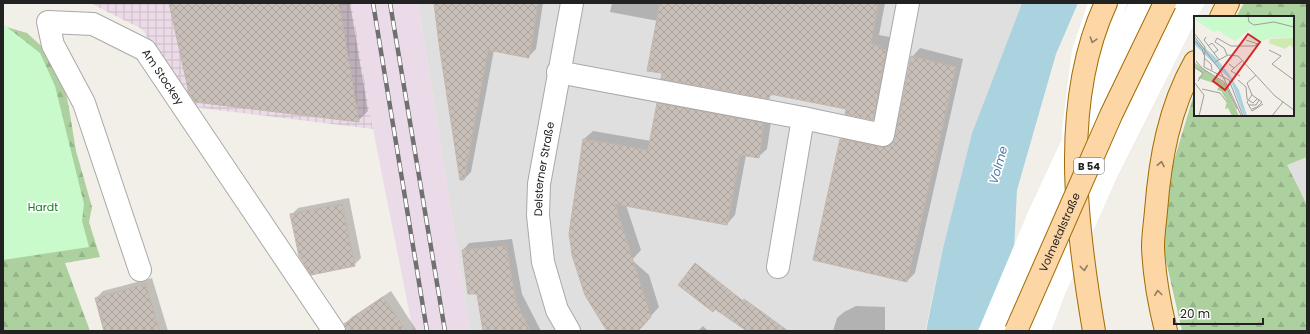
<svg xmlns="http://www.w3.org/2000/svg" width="1310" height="334" viewBox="0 0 1310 334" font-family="Poppins,sans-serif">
  <defs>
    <pattern id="industrial-grid" width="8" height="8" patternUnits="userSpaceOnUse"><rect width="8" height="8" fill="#ebdbe8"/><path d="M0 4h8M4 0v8" fill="none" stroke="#c9bcc7"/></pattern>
    <pattern id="forest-firs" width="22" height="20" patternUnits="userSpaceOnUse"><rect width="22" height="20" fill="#add19e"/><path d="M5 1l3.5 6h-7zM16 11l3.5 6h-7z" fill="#95b388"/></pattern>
    <pattern id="building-cross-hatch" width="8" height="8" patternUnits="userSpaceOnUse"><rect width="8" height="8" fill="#c7bfb8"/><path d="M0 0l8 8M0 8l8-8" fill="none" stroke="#aba49e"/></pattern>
  </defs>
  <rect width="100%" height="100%" fill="#f2efe9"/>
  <path fill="#e0dfdf" d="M 418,3 L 1022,3 L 972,133 L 943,248 L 925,331 L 470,331 Z
    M 1307,157 L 1307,205 L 1286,165 Z"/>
  <path fill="url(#industrial-grid)" d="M 90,3 L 352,3 L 373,129 L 193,107 L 142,29 Z"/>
  <path fill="#ebdbe8" d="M 352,3 L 418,3 L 470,331 L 413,331 L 373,129 Z"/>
  <path fill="url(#forest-firs)" d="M 1244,3 L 1307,3 L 1307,157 L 1287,165 L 1307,205 L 1307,331 L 1182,331 L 1164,252 L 1168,180 L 1195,91 L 1195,115 L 1293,115 L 1293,17 L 1236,17 Z
    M 3,26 L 27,33 L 48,52 L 61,70 L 69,108 L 76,151 L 92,207 L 89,222 L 100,257 L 65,263 L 90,331 L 3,331 Z"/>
  <path fill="#c8facc" d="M 3,24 L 40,53 L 55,86 L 84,204 L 82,221 L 89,247 L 3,260 Z"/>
  <path fill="#aad3df" d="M 1022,3 L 1078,3 L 1056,54 L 1017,190 L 1010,331 L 926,331 L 943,248 L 972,133 Z"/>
  <path fill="#fff" d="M 1088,3 L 1127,3 L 1123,15 L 1129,3 L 1205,3 L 1197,17 L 1195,17 L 1195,22 L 1117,177 L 1065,294 L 1051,331 L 978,331 L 1029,210 L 1062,139 L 1062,130 L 1072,50 Z"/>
  <path fill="#0003" d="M 171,3 L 350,3 L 368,111 L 358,121 Z
    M 435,3 L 543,3 L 536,49 L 528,57 L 494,50 L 471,172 L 464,179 Z
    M 612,3 L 885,3 L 879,35 L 890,37 L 890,40 L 895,41 L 882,110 L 873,119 L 848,108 L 773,94 L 768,98 L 658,21 L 610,12 Z
    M 920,48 L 963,59 L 915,273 L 907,281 L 814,260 L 841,139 L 849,131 L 889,139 L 896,139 L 912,57 Z
    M 666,95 L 772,115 L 767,149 L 758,157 L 746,155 L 735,215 L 727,224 L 626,205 L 641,250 L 632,260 L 649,275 L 659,307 L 637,331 L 608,331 L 584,139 L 593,131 L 651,141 L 658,104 Z
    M 349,198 L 361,258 L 354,265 L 291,215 L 298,208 Z
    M 512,239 L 522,294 L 541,331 L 484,331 L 478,292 L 463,250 L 469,243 Z
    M 152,278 L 168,331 L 105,331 L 96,298 L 103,291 Z
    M 391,291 L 417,331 L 350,331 L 345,324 L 352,317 Z
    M 856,306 L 885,307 L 885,331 L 833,331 L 837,318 L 844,312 Z
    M 703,326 L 708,331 L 698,331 Z"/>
  <path fill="url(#building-cross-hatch)" stroke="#c4b6ab" d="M 169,3 L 339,3 L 359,122 L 195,102 L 189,93 Z
    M 434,3 L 538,3 L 529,58 L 488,50 L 464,180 L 460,180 L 439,44 Z
    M 660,3 L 878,3 L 871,44 L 881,46 L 881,49 L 886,50 L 873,120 L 845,114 L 846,109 L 770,94 L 769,99 L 661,79 L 662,73 L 647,71 Z
    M 911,56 L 956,67 L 907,282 L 813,260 L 840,139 L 880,147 L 887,147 L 893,143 L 895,137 Z
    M 657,103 L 764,123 L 759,158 L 740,155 L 727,225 L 615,204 L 651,317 L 638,331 L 607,331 L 585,295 L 572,255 L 571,246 L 569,234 L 571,220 L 583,139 L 648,150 Z
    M 342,204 L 355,266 L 311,275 L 299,256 L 290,214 Z
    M 506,246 L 516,301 L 530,331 L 483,331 L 477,294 L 468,294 L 462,250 Z
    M 695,263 L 743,301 L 744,299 L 788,331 L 747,331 L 715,309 L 713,312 L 678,285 Z
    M 146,284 L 159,331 L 104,331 L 95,298 Z
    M 383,297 L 406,331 L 346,331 L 344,324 Z"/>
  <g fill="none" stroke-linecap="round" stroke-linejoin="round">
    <g stroke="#a9a9a9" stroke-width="24">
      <g id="minor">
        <path d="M 558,72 L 803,118 L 778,267"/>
        <path d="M 803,118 L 883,135 L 908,3"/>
        <path id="s1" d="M 140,270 L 84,103 L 53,45 L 48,22 L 93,24 L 145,50 L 334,331"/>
        <path id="s2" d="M 569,331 L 557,310 L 543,262 L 538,215 L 539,184 L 572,3"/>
      </g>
    </g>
    <g stroke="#a06b00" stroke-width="24">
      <path id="major" d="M 1221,17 L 1228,3
        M 1094,331 C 1076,226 1060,103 1106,3
        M 1166,331 C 1159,303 1154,276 1153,247 C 1153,235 1155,223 1156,211 C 1160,159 1169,108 1195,62"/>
    </g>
    <use href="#minor" stroke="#fff" stroke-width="22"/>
    <use href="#major" stroke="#fcd6a4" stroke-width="22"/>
    <g stroke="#707070" stroke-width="4.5">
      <path id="rail" d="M 373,3 L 427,331
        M 390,3 L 445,331"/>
    </g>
    <use href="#rail" stroke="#fff" stroke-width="3" stroke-dasharray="9" stroke-linecap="butt"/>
    <g stroke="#a06b00" stroke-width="24" stroke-linecap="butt">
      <g id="major-bridge">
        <path id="s3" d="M 1016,331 L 1111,115 L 1165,3"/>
      </g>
    </g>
    <use href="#major-bridge" stroke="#fcd6a4" stroke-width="22"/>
  </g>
  <defs><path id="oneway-chevron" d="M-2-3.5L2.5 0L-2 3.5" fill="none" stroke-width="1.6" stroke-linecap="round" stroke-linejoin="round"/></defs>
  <g stroke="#8f7c63">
    <use href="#oneway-chevron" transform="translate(1093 40) rotate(107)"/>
    <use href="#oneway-chevron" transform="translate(1161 164) rotate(-79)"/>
    <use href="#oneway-chevron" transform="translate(1084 268) rotate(83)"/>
    <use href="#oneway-chevron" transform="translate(1158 293) rotate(-97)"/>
  </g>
  <g text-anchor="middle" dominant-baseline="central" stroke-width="3.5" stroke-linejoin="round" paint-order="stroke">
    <rect fill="#fff" stroke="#646464" stroke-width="1" x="1074" y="158" width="30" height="16" rx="3"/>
    <g font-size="10" font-weight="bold" fill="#222">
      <text x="1089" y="166">B 54</text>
    </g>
    <g font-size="11" fill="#222" stroke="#fff">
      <text stroke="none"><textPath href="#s1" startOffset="401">Am Stockey</textPath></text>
      <text stroke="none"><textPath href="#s2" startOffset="168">Delsterner Straße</textPath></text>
      <text stroke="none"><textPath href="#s3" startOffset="108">Volmetalstraße</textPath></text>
    </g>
    <g font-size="11" fill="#0c8416" stroke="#fff">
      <text x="43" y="207">Hardt</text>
    </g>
    <g font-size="12" font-style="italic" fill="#4a7aab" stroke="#fff">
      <text transform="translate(998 165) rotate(-74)">Volme</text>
    </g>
  </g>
  <g transform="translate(1194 16)">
    <rect width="100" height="100" fill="#f2efe9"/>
    <path d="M 100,22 L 100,33 L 96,29 L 91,33 L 75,27 L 76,23 Z" fill="#cdebb0"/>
    <path d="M 0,46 L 31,68 L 45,100 L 38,100 L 34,92 L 31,93 L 33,85 L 27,75 L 23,74 L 26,69 L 4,62 L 9,58 L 0,50 Z" fill="#add19e"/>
    <path d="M 0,0 L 100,0 L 100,22 L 78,22 L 63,26 L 54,23 L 58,15 L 55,14 L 41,25 L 23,14 L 20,16 L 0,3 Z" fill="#c8facc"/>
    <path d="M 0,22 L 22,42 L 35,58 L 45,74 L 53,100 L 50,100 L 36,63 L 0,28 Z" fill="#aad3df"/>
    <path fill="none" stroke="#9f9d99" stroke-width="1" d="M 54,0 L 55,6 L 60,9 L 80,6 L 100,11M 0,17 L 11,31 L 10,51 L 35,64 L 49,100M 0,20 L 26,54 L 47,99M 12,21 L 10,24 L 20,37M 0,24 L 8,33 L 10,39M 14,30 L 18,27 L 24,34 L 20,37 L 25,44M 75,34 L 87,40 L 78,48 L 100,64M 33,39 L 30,32 L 21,26 L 23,22 L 37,30 L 60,30 L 64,28 L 52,24M 10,42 L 17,48 L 18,54M 2,45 L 9,53 L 30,66 L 43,93M 21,46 L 34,39 L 44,40 L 81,80 L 100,94M 35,48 L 40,52 L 48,45M 0,51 L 9,57 L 4,65M 40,52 L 37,55 L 46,60M 62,59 L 53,67 L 58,79 L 53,86 L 58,95 L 69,88M 44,64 L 52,71 L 53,83 L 59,87 L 63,83M 0,66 L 10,79 L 5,100M 8,73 L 26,77 L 33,86M 55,89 L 62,89 L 65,84M 58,93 L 63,91 L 68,86 L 58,79M 78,100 L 89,86"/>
    <path fill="#d62828" fill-opacity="0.15" stroke="#d62828" stroke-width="2" d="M 54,18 L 66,26 L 31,74 L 19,65 Z"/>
    <rect width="100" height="100" fill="none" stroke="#222" stroke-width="2"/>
  </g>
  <rect width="1310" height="334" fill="none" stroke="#222222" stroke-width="8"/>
  <path d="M1174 318v6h89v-6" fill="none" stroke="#222222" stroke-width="2"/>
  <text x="1180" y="318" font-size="12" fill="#222222" stroke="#ffffff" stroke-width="3" paint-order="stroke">20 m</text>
</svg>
